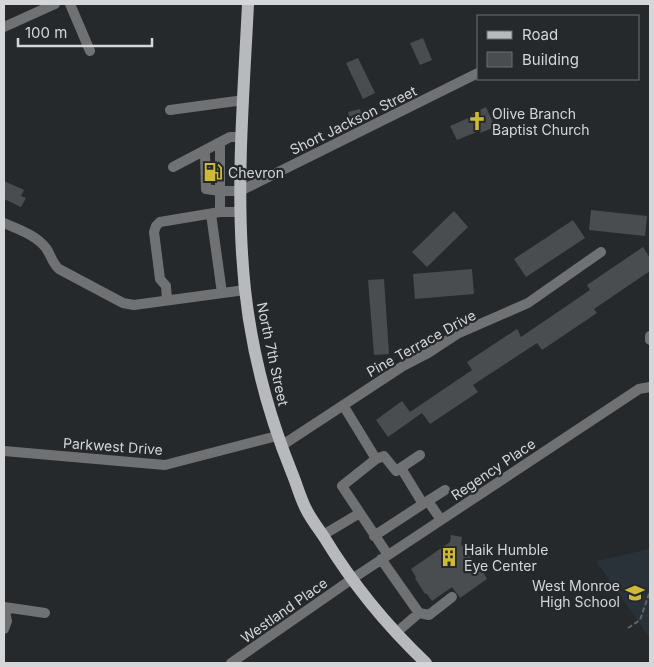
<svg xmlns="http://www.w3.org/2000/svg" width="654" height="667" viewBox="0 0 654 667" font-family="Inter,sans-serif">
  <rect width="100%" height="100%" fill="#26292c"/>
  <path fill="#2a3239" d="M 650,549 L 650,638 L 596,561 Z"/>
  <path fill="#494d4f" d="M 423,38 L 432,60 L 420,65 L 410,43 Z
    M 358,58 L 375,93 L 363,99 L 346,63 Z
    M 486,107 L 495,127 L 480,133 L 479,131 L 457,140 L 450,126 L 473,116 L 472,114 Z
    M 360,109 L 363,119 L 351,123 L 348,112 Z
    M 4,181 L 24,190 L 21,196 L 26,198 L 21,207 L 4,199 Z
    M 591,210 L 647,216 L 645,236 L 589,230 Z
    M 454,211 L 468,227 L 427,267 L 412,252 Z
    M 573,220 L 585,238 L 526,277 L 514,259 Z
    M 643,247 L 650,258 L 650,271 L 594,309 L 597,313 L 542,350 L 537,343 L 473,385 L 478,392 L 430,424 L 422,413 L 388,437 L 376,420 L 402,401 L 410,412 L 472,370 L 467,362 L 517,329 L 521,337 L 590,290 L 587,285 Z
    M 472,269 L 474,294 L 415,299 L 413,274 Z
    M 384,279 L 389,354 L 374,355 L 368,280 Z
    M 451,535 L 462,537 L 461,544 L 480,571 L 482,570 L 487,579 L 460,598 L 452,587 L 432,601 L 426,593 L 425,594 L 415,578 L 416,577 L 411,569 L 450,542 Z"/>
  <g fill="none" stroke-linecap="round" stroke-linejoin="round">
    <path stroke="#616466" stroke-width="2" stroke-dasharray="5 2.5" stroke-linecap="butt" d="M 628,628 L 640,620 L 650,591"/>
    <path stroke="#707173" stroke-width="10" d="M 70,4 L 90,51
      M 4,27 L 55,4
      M 170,110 L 244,100
      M 218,143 L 220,146 L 220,212
      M 203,151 L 205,154 L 206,189 L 220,191 L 240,191 L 478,73
      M 173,167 L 230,137 L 242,137
      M 211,214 L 222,293
      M 4,223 C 18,229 36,235 46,248 C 51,255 52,263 59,269 L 123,303 L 134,305 L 245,290
      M 167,300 L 166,286 L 160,279 L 154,232 L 156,226 L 160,222 L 220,212 L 240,212
      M 650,336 L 650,340
      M 281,446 L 403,366 L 428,353 L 457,334 L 528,303 L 601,252
      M 4,451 L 165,465 L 277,436
      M 376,459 L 384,456 L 396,471 L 420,455
      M 401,468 L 423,504 L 445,490
      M 428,501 L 441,520
      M 360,513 L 388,555
      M 323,535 L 360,513 L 342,486 L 376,459 L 343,405
      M 374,536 L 423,504
      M 381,559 L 419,613
      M 4,607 L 45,613
      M 4,607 L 7,621 L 4,629
      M 397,632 L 419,613 L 429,615 L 452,597
      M 231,663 L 352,579 L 639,389 L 650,387"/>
    <path stroke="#b8b9bd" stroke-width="12" d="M 248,4 C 244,87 237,170 242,253 C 246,328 264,404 292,473 C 297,485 300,497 306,509 C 311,519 318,528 324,537 C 352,583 387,626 426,663"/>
  </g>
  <defs>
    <g id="church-bare" transform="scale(1.5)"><path d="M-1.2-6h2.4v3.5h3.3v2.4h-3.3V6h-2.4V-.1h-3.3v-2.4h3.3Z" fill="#ceb938" stroke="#26292c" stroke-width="2.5" paint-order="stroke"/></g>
    <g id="fuel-bare" transform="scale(1.5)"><path d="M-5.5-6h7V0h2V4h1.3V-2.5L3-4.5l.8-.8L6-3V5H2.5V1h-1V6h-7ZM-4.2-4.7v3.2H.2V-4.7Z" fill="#ceb938" stroke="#26292c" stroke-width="2.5" paint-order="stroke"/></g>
    <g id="building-bare" transform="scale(1.5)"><path d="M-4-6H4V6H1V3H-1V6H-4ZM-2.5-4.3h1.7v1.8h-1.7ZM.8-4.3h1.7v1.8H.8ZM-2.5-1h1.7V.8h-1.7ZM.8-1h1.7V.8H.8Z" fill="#ceb938" stroke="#26292c" stroke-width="2.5" paint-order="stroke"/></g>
    <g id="school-bare" transform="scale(1.5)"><path d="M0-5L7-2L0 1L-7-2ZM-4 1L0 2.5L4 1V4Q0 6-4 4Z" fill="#ceb938" stroke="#26292c" stroke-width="2.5" paint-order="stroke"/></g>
  </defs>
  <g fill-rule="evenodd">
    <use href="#church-bare" x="477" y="121"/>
    <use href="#fuel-bare" x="213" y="172"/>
    <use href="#building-bare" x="449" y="557"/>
    <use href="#school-bare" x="635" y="593"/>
  </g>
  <g text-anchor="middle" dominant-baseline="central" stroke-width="4.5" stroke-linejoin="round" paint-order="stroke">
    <g font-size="14" fill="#d4d6d8" stroke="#26292c" text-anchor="start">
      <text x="492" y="113">Olive Branch<tspan x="492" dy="16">Baptist Church</tspan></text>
      <text x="228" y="172">Chevron</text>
      <text x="464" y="549">Haik Humble<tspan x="464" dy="16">Eye Center</tspan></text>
      <text x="620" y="585" text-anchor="end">West Monroe<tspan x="620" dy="16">High School</tspan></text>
    </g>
    <g font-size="14" fill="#d4d6d8" stroke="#26292c">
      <text transform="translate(353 120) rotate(-26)">Short Jackson Street</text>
      <text transform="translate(421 343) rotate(-29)">Pine Terrace Drive</text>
      <text transform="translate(273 354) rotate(78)">North 7th Street</text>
      <text transform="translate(113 446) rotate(4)">Parkwest Drive</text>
      <text transform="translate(493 469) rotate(-34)">Regency Place</text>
      <text transform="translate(284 610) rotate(-35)">Westland Place</text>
    </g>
  </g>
  <rect width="654" height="667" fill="none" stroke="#d4d6d8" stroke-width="10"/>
  <rect x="477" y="15" width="162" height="65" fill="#26292c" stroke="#6c6e71"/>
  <rect x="487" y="31" width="25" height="8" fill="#b8b9bd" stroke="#6c6e71"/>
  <text x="522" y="40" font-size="15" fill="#d4d6d8">Road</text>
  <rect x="487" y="52" width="25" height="15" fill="#494d4f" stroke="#6c6e71"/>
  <text x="522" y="65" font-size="15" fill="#d4d6d8">Building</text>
  <path d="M18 38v8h134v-8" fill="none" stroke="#d4d6d8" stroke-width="2.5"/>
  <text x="25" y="38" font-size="15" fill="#d4d6d8" stroke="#26292c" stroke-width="4" paint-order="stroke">100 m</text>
</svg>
